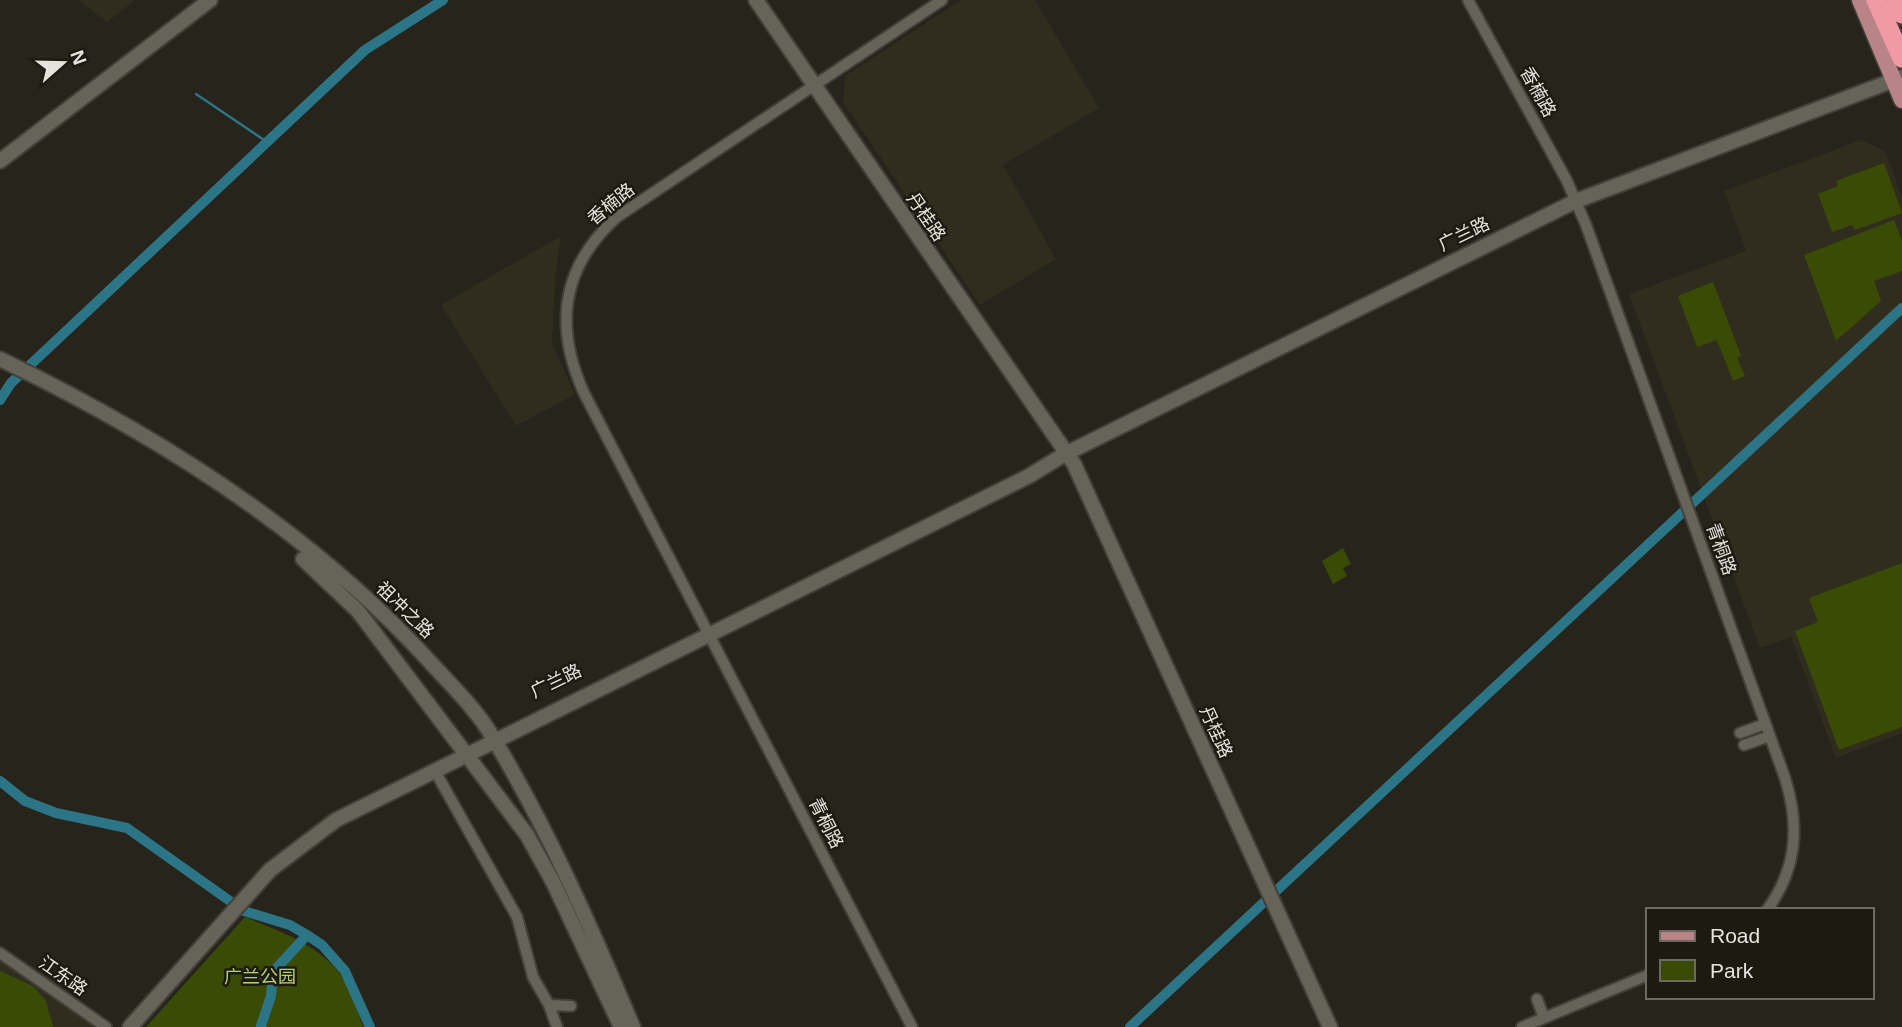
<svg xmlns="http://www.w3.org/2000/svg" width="1902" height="1027" viewBox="0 0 1902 1027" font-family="Arial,'Noto Sans SC',sans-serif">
  <rect width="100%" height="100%" fill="#27241c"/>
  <path fill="#312d1e" d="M 78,0 L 135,0 L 107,22 Z
    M 961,0 L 1035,0 L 1099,108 L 1003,165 L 1056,259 L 980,305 L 843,102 L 845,76 Z
    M 1861,140 L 1885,151 L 1902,197 L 1902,733 L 1836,758 L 1791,637 L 1760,648 L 1629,294 L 1746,251 L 1724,191 Z
    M 561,236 L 555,279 L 552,344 L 575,394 L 516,426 L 441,305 Z
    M 0,956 L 100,1027 L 0,1027 Z"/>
  <path fill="#3a4b06" d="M 1884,163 L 1902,213 L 1855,230 L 1852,225 L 1832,232 L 1818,194 L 1838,186 L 1836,181 Z
    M 1894,220 L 1902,241 L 1902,271 L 1874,281 L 1881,301 L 1836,341 L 1804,255 Z
    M 1713,282 L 1741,356 L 1737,358 L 1745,376 L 1733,381 L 1717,340 L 1697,347 L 1678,296 Z
    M 1343,548 L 1351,564 L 1343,568 L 1347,576 L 1333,584 L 1322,561 Z
    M 1902,563 L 1902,727 L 1839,750 L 1795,631 L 1818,622 L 1809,598 Z
    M 245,917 C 283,933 326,946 348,986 C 354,998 358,1014 363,1027 L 146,1027 Z
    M 0,971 L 33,986 L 46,1001 L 53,1027 L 0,1027 Z"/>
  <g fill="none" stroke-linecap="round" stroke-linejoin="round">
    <path stroke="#2b7587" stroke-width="2.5" d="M 196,94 L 267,142"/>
    <path stroke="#2b7587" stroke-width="10" d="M 0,400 L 11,383 L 365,50 L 443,0
      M 0,781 L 25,801 L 56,813 L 127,828 L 244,911 L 290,925 L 307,935 L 322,945 L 345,971 L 370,1027
      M 261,1026 L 271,996 L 273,972 L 307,935
      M 1130,1027 L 1902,308"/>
    <g stroke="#43403a" stroke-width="14">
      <path id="street" d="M 1468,0 L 1567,181 L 1586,225 L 1785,778 C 1800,826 1797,869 1767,910
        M 1740,733 L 1765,724
        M 1744,745 L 1770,736
        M 435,771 L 517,917 L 533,977 L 549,1005 L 557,1027
        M 0,953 L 106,1027
        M 1537,999 L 1544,1018
        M 549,1005 L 571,1006
        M 912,1027 L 584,393 C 554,327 561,267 617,217 L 942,0
        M 1522,1027 L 1648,975"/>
    </g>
    <g stroke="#43403a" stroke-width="18">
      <path id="secondary" d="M 756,0 L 1074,464 L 1330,1027
        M 0,161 L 210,0
        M 0,359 C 158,435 312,532 431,663 C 452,686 476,709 492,736 C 548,829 591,927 633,1027
        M 303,559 L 358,611 L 527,835 L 553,882 L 621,1027
        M 130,1027 L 270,870 L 336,820 L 1029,476 L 1065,454 L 1576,201 L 1902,77"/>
    </g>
    <g stroke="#43403a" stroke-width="19">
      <path id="primary" d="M 1860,0 L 1902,100"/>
    </g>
    <g stroke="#43403a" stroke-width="23">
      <path id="highway" d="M 1876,0 L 1902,58
        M 1896,0 L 1902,14"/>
    </g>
    <use href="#street" stroke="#666359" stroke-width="10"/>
    <use href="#secondary" stroke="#666359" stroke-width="14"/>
    <use href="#primary" stroke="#b98487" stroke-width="16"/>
    <use href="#highway" stroke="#f19aa6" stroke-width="19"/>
  </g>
  <g text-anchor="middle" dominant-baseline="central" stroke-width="5" stroke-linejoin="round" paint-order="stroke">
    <g font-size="18" fill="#e5e3dd" stroke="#1d1a12">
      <text transform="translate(1538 92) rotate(61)">香楠路</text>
      <text transform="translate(611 204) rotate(-39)">香楠路</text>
      <text transform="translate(926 217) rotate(56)">丹桂路</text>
      <text transform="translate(1464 234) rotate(-26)">广兰路</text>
      <text transform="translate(1721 549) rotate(70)">青桐路</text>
      <text transform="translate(405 610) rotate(44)">祖冲之路</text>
      <text transform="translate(556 681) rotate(-26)">广兰路</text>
      <text transform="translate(1216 732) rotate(66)">丹桂路</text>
      <text transform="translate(826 823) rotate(63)">青桐路</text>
      <text transform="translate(63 976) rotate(35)">江东路</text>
    </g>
    <g font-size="18" fill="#b5d273" stroke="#1d1a12">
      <text x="260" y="977">广兰公园</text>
    </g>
  </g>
  <rect x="1646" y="908" width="228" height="91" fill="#1d1a12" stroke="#6d6a63" stroke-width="2"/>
  <rect x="1660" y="931" width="35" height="10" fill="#b98487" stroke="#6d6a63" stroke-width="2"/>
  <text x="1710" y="943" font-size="21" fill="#e5e3dd">Road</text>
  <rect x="1660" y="960" width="35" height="21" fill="#3a4b06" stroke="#6d6a63" stroke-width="2"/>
  <text x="1710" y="978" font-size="21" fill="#e5e3dd">Park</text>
  <g transform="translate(63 63) rotate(70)" stroke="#1d1a12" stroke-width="5" paint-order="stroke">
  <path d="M0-5L12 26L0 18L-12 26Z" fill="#e5e3dd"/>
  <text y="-10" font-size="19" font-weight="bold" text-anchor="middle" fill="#e5e3dd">N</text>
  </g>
</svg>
